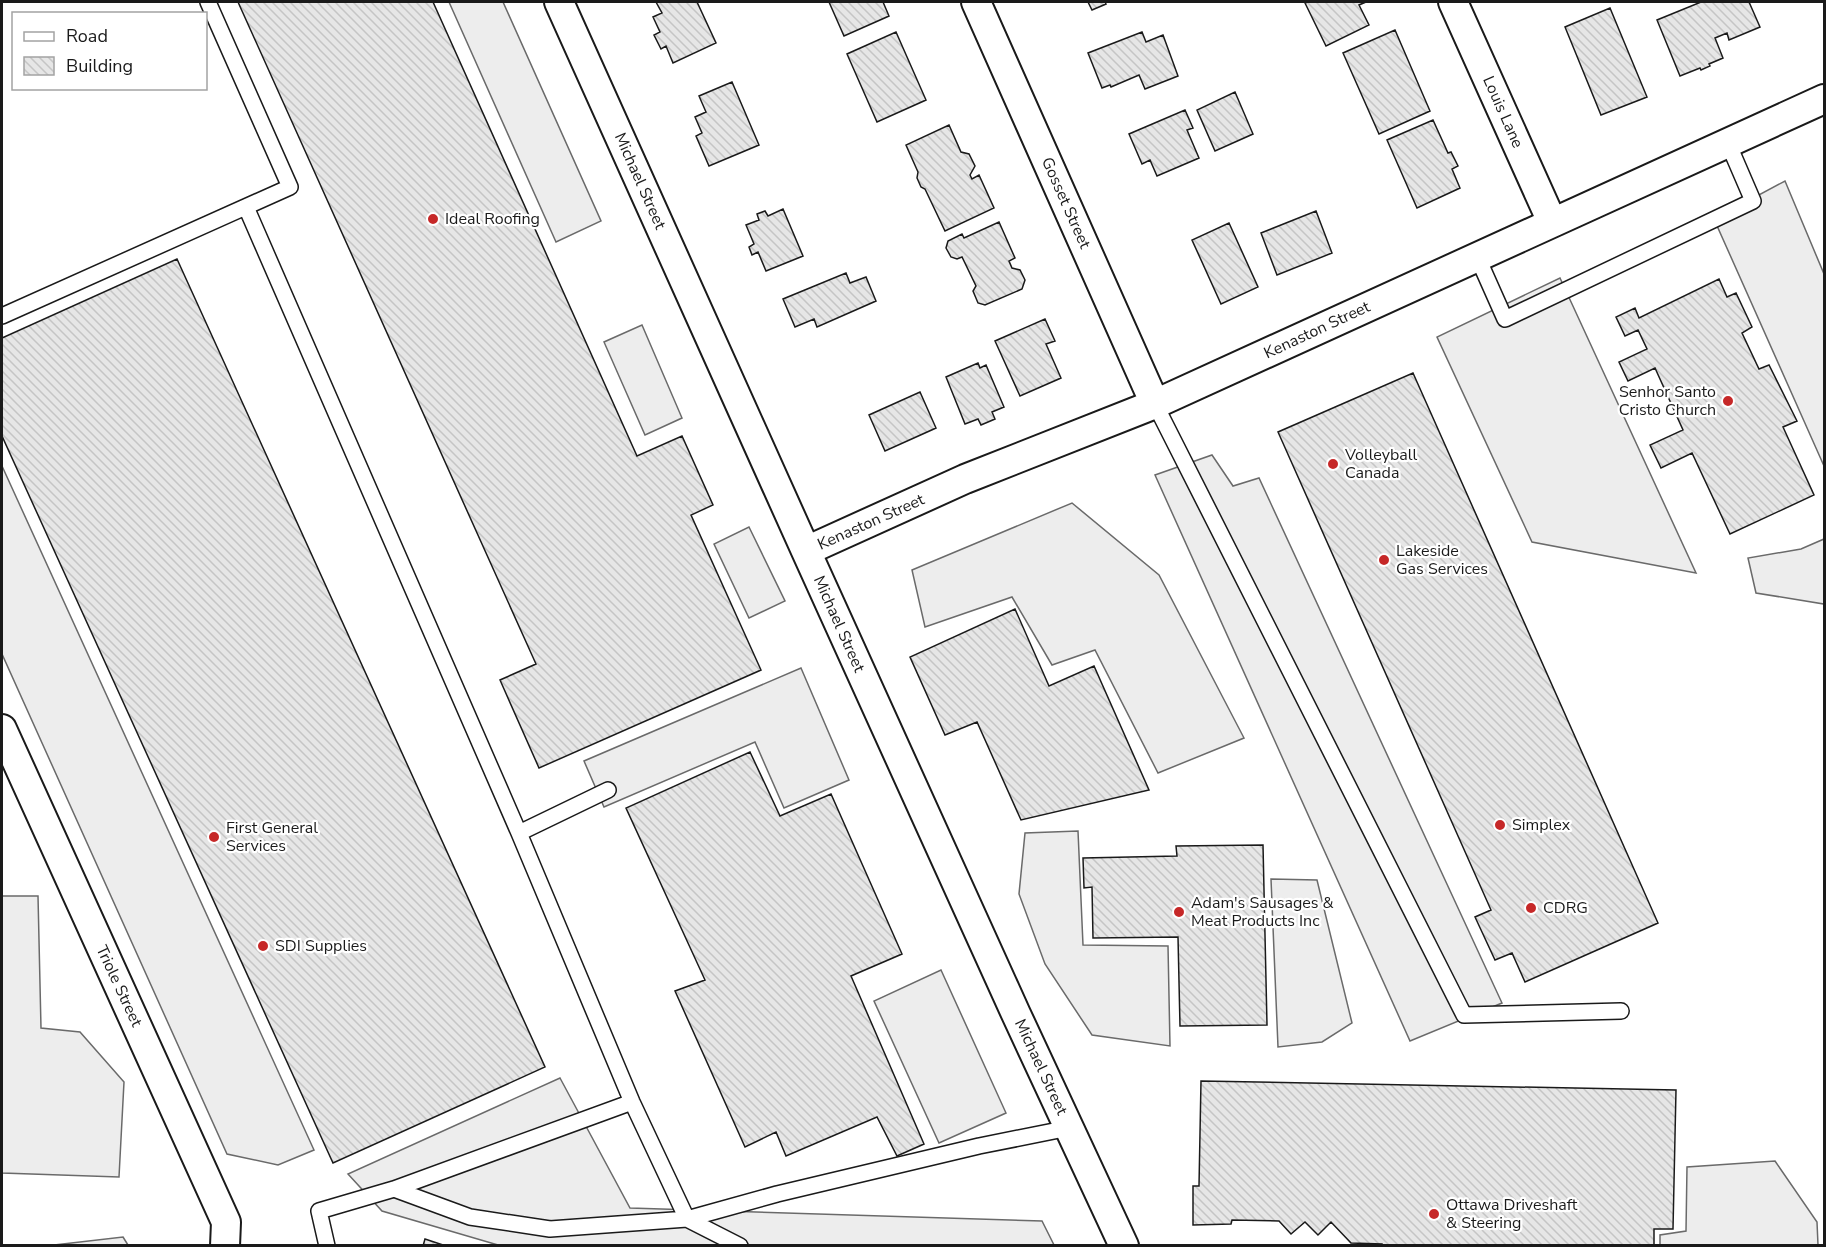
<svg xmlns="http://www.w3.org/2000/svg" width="1826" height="1247" viewBox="0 0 1826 1247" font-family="'Nunito Sans',sans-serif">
  <defs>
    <pattern id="building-back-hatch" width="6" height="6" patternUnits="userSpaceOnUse" patternTransform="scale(1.5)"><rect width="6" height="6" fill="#e6e6e6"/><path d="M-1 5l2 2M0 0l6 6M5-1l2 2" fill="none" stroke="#c5c5c5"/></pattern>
  </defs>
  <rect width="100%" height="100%" fill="#fff"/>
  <path fill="#ededed" stroke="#6a6a6a" stroke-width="1.5" d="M 449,2 L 503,2 L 601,221 L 556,242 Z
    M 1785,181 L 1824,274 L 1824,466 L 1714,219 Z
    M 1560,278 L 1696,573 L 1532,542 L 1437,337 Z
    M 642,325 L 682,418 L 645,435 L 604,342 Z
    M 1212,455 L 1233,486 L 1259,478 L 1502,1003 L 1410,1041 L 1155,475 Z
    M 2,466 L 314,1150 L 278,1165 L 227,1154 L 2,654 Z
    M 1072,503 L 1159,575 L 1244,738 L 1158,773 L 1095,650 L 1052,665 L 1012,597 L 925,627 L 912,570 Z
    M 749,527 L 785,601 L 749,618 L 714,544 Z
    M 1824,539 L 1824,604 L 1756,593 L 1748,558 L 1801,549 Z
    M 801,668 L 849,780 L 784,808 L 755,742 L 604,807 L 584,761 Z
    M 1078,831 L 1083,945 L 1168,946 L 1170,1046 L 1092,1035 L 1045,964 L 1019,894 L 1025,833 Z
    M 1271,879 L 1317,880 L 1352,1023 L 1322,1042 L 1278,1047 Z
    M 2,896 L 38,896 L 41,1028 L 80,1032 L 124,1082 L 119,1177 L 2,1173 Z
    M 941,970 L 1006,1113 L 939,1143 L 874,1001 Z
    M 560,1078 L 630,1208 L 1042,1221 L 1054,1245 L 498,1245 L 382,1211 L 348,1174 Z
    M 1775,1161 L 1817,1222 L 1818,1245 L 1660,1245 L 1660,1235 L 1686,1231 L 1687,1167 Z
    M 123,1237 L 128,1245 L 54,1245 Z"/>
  <path fill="url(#building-back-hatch)" stroke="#1a1a1a" stroke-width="1.5" d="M 238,2 L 433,2 L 637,456 L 682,436 L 713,505 L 691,515 L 761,670 L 539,768 L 500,680 L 536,664 Z
    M 656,2 L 697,2 L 716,43 L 673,63 L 666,46 L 661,49 L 654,35 L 660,32 L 653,17 L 662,13 Z
    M 829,2 L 883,2 L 889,16 L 844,36 Z
    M 1088,2 L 1105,2 L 1106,4 L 1092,10 Z
    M 1308,2 L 1366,2 L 1359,5 L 1369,25 L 1326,46 L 1305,3 Z
    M 1701,2 L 1749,2 L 1760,27 L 1729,40 L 1727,33 L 1715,38 L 1723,58 L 1709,64 L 1710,66 L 1701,70 L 1700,68 L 1680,76 L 1657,20 Z
    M 1610,8 L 1647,97 L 1601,115 L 1565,27 Z
    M 1395,30 L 1430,111 L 1379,134 L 1343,53 Z
    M 896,32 L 926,100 L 877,122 L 847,54 Z
    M 1142,32 L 1146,42 L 1163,35 L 1178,76 L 1145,89 L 1139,75 L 1111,87 L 1110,85 L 1102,88 L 1088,53 Z
    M 732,82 L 759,145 L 709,166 L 696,136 L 702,133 L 695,117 L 706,112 L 699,96 Z
    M 1235,92 L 1253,134 L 1215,151 L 1197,110 Z
    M 1185,110 L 1193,128 L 1187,130 L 1199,158 L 1157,176 L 1150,160 L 1142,164 L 1129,134 Z
    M 1433,120 L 1448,153 L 1451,152 L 1458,166 L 1452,169 L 1460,188 L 1417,208 L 1387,140 Z
    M 949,125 L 961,152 L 969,154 L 975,166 L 970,175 L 972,179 L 979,175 L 994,208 L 945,231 L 925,189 L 921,187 L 917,178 L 918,172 L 906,145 Z
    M 783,209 L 803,256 L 766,271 L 758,252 L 752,255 L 749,247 L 754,244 L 746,225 L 759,220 L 757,214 L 765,211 L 768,216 Z
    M 1316,211 L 1332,253 L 1277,275 L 1261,233 Z
    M 999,222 L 1015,258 L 1009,261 L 1012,268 L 1020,270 L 1025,280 L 1022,289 L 985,305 L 978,303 L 973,291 L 976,286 L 962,257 L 957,259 L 951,257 L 946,248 L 948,241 L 962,234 L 964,238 Z
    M 1229,223 L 1258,287 L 1221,304 L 1192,240 Z
    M 177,259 L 545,1067 L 333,1163 L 2,436 L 2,338 Z
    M 846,273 L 850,283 L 866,277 L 876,301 L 817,327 L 814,319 L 795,327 L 783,299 Z
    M 1719,279 L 1727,297 L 1736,293 L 1752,327 L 1742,333 L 1759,369 L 1769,365 L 1797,421 L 1783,427 L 1814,495 L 1730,534 L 1692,453 L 1661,468 L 1650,445 L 1683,430 L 1655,368 L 1628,381 L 1619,362 L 1647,349 L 1638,330 L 1625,336 L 1616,317 L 1635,308 L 1639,318 Z
    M 1045,319 L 1055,341 L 1046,344 L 1061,378 L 1020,396 L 995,341 Z
    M 978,363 L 980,368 L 986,365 L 1004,407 L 992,412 L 995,419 L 981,425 L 978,419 L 965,424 L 946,377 Z
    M 1413,373 L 1658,923 L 1525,982 L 1512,953 L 1495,960 L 1475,917 L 1491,910 L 1278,432 Z
    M 920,392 L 936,428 L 885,451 L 869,415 Z
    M 1015,609 L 1049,686 L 1094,666 L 1149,790 L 1021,820 L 977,722 L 945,735 L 910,657 Z
    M 750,752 L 780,816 L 831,794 L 902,954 L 851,976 L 924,1144 L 897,1156 L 877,1117 L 786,1156 L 776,1132 L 745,1147 L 675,991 L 705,980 L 626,808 Z
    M 1263,845 L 1267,1025 L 1180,1026 L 1178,937 L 1093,938 L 1092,887 L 1084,888 L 1083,858 L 1177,856 L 1176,846 Z
    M 1201,1081 L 1676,1090 L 1673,1229 L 1654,1229 L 1654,1246 L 1382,1246 L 1382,1244 L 1351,1243 L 1331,1222 L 1318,1235 L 1305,1222 L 1291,1234 L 1279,1221 L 1232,1220 L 1231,1224 L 1193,1225 L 1193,1186 L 1199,1186 Z
    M 425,1239 L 446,1246 L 423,1246 Z"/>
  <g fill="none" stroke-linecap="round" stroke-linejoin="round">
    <g stroke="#1a1a1a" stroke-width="18">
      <path id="service" d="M 246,207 L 519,833 L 632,1102 L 687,1219 L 740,1246
        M 1477,256 L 1505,319 L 1753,201 L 1728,143
        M 2,316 L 290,187 L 208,2
        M 1155,404 L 1464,1015 L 1621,1011
        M 519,833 L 608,790
        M 632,1102 L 394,1189 L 470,1217 L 550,1229 L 687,1219 L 777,1194 L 979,1146 L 1069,1128
        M 327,1246 L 319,1211 L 394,1189"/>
    </g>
    <g stroke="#1a1a1a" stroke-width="32">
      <path id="minor" d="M 559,2 L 806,551 L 1016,1014 L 1124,1246
        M 976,2 L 1155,404
        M 1453,2 L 1552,222
        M 806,551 L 965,479 L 1155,404 L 1824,99
        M 2,729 L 226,1222 L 225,1246"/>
    </g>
    <use href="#service" stroke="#fff" stroke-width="15"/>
    <use href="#minor" stroke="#fff" stroke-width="28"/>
  </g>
  <g fill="#c62828" stroke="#fff" stroke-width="2">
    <circle cx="433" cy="219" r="6"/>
    <circle cx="1728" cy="401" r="6"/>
    <circle cx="1333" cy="464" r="6"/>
    <circle cx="1384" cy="560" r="6"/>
    <circle cx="1500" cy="825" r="6"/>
    <circle cx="214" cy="837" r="6"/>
    <circle cx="1531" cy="908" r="6"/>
    <circle cx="1179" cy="912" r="6"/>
    <circle cx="263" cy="946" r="6"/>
    <circle cx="1434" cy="1214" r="6"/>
  </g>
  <g text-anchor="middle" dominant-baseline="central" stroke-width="4.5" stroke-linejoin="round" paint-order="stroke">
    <g font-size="16" fill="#1a1a1a" stroke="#fff">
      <text transform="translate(1503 112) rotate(66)">Louis Lane</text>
      <text transform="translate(640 181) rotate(66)">Michael Street</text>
      <text transform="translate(1066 203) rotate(66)">Gosset Street</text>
      <text transform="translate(1317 330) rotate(-25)">Kenaston Street</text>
      <text transform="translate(871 522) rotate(-24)">Kenaston Street</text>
      <text transform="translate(839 624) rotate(66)">Michael Street</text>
      <text transform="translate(119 986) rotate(65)">Triole Street</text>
      <text transform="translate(1041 1067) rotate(65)">Michael Street</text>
    </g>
    <g font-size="16" fill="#1a1a1a" stroke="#fff" text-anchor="start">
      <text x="445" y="219">Ideal Roofing</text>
      <text x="1716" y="392" text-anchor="end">Senhor Santo<tspan x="1716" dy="18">Cristo Church</tspan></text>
      <text x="1345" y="455">Volleyball<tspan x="1345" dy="18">Canada</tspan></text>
      <text x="1396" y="551">Lakeside<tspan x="1396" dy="18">Gas Services</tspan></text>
      <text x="1512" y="825">Simplex</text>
      <text x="226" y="828">First General<tspan x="226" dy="18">Services</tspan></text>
      <text x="1191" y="903">Adam's Sausages &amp;<tspan x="1191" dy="18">Meat Products Inc</tspan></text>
      <text x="1543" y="908">CDRG</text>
      <text x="275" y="946">SDI Supplies</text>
      <text x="1446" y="1205">Ottawa Driveshaft<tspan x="1446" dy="18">&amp; Steering</tspan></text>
    </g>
  </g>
  <rect width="1826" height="1247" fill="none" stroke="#1a1a1a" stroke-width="6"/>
  <rect x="12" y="12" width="195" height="78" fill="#ffffff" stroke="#a3a3a3" stroke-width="1.5"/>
  <rect x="24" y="32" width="30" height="9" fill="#ffffff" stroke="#a3a3a3" stroke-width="1.5"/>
  <text x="66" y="42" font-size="18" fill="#1a1a1a">Road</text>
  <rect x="24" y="57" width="30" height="18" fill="url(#building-back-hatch)" stroke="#a3a3a3" stroke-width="1.5"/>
  <text x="66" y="72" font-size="18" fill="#1a1a1a">Building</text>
</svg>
